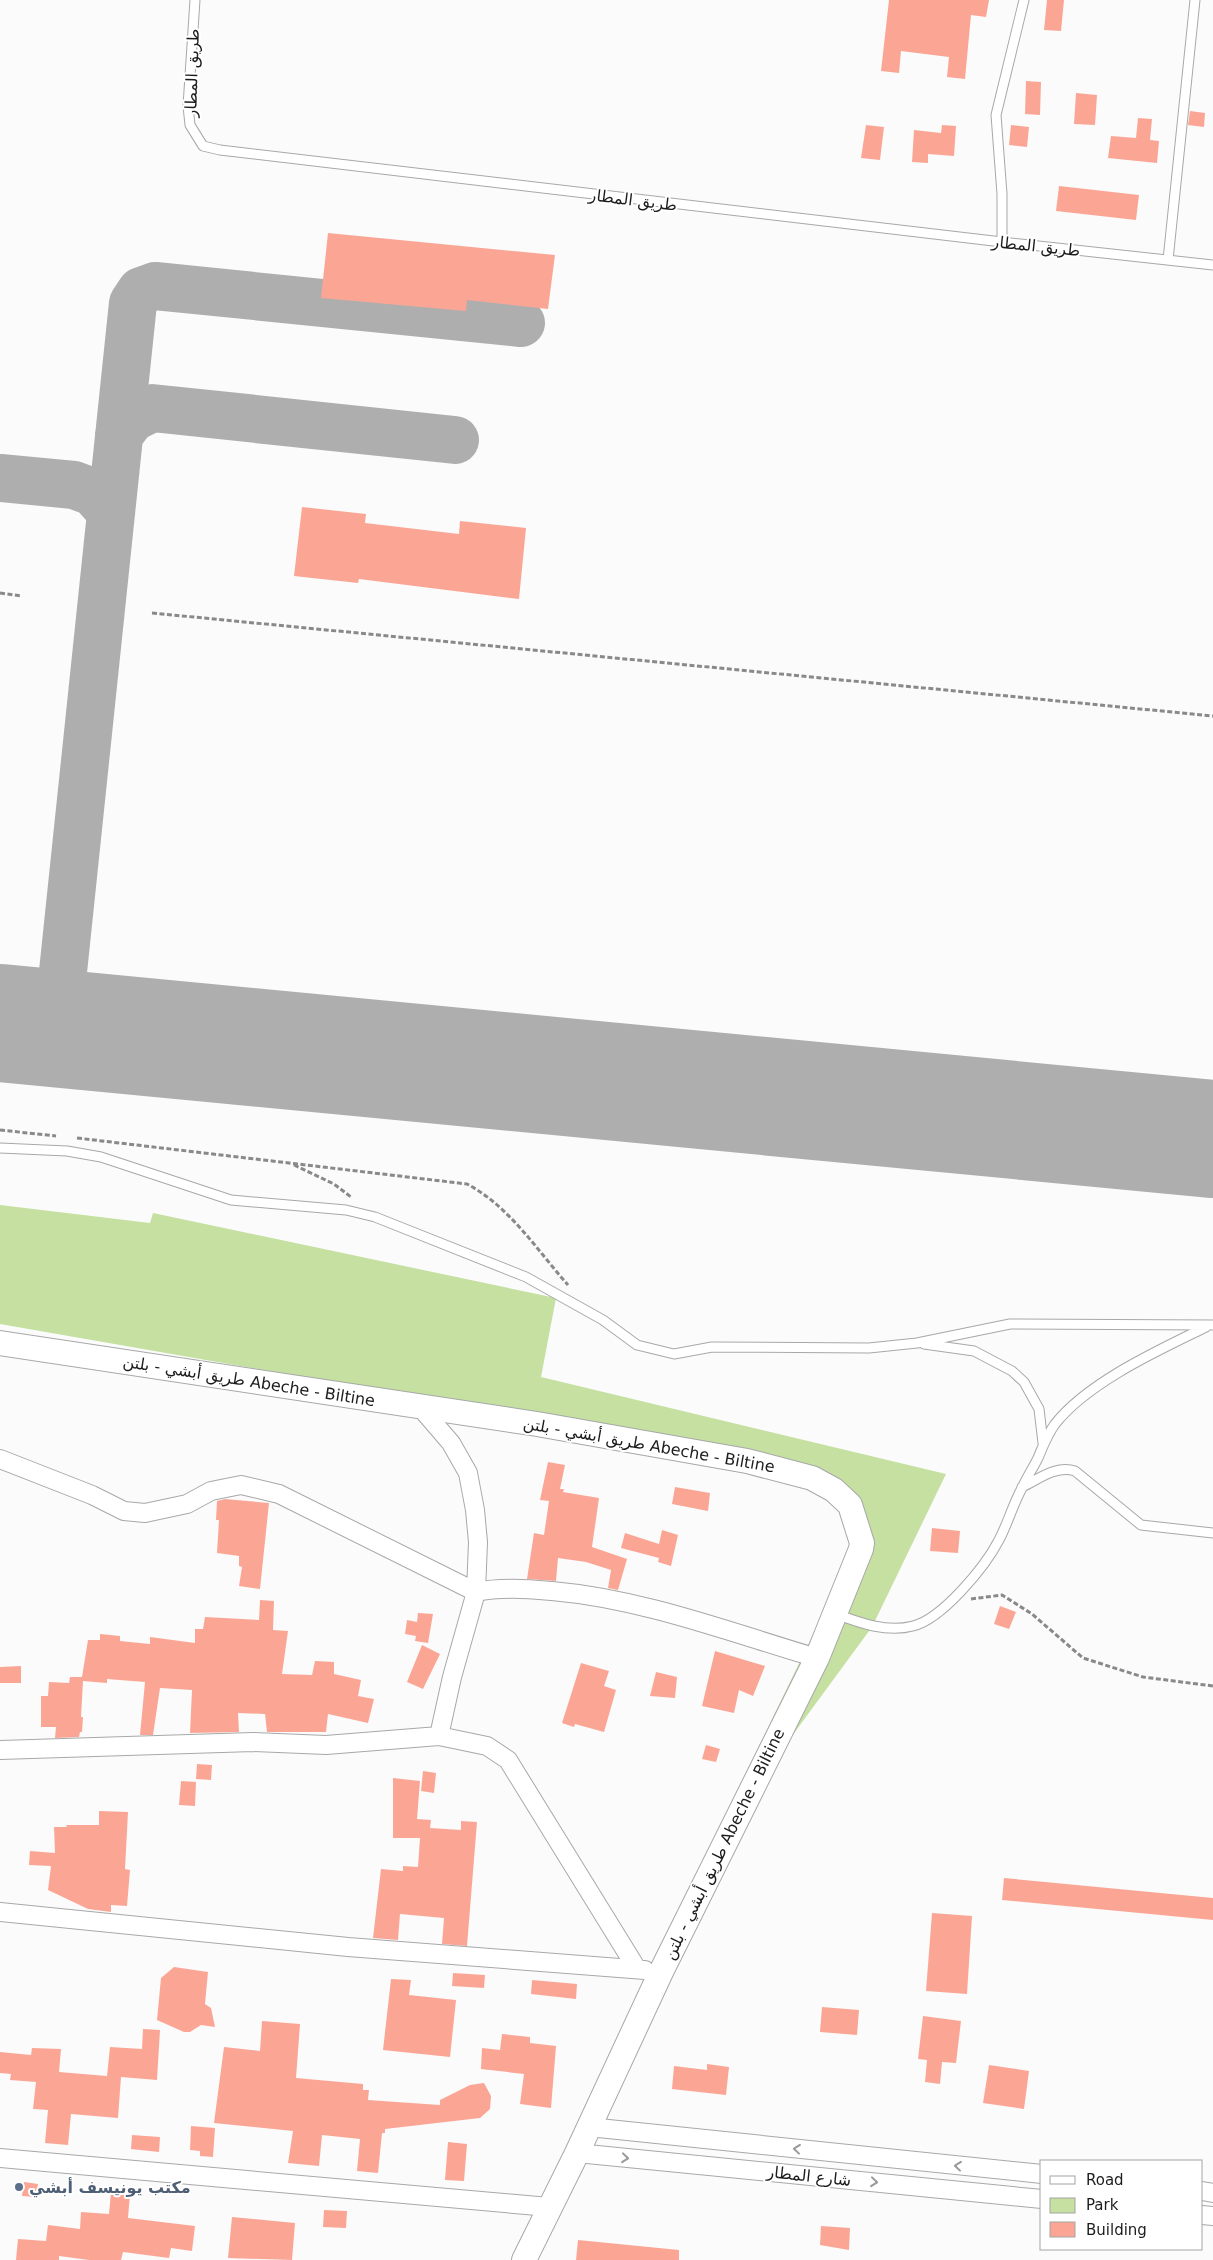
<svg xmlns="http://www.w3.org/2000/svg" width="1213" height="2260" viewBox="0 0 1213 2260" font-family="'DejaVu Sans',Cairo,sans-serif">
  <rect width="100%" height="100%" fill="#fbfbfc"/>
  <path fill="#c5e0a0" d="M 0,1205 L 150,1223 L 153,1213 L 556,1298 L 541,1377 L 946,1474 L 872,1627 L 709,1849 L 854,1550 L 855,1515 L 803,1476 L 292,1375 L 0,1324 Z"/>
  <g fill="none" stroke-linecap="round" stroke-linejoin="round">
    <path stroke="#aeaeae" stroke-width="48" d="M 119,435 L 132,418 L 152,408 L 455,440
      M 0,478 L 74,485 L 93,492 L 111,512
      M 57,1029 L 133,303 L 141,291 L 155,286 L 521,323"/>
    <path stroke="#aeaeae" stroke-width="118" d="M 0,1023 L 1213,1139"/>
  </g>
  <path fill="#fba695" d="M 889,0 L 989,0 L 986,17 L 971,15 L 965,79 L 947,77 L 949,57 L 901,51 L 899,73 L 881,71 Z
    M 1047,0 L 1064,0 L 1061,31 L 1044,30 Z
    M 1026,81 L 1041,82 L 1040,115 L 1025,114 Z
    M 1076,93 L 1097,95 L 1095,125 L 1074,124 Z
    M 1190,111 L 1205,113 L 1204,127 L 1188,125 Z
    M 1138,118 L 1152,119 L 1150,140 L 1159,141 L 1157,163 L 1108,158 L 1111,136 L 1136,138 Z
    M 866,125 L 884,127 L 880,160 L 861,158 Z
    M 942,125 L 956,126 L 954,156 L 928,154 L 928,163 L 912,162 L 914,130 L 941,133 Z
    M 1011,125 L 1029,127 L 1027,147 L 1009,145 Z
    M 1059,186 L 1139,195 L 1136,220 L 1056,211 Z
    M 328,233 L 555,255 L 548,309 L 467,300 L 466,311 L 321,298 Z
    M 302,507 L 366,514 L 365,523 L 459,534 L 460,521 L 526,528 L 519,599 L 359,579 L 358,583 L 294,576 Z
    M 548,1462 L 565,1465 L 560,1489 L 564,1489 L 563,1492 L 599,1498 L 592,1547 L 627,1559 L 618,1590 L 608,1588 L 611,1570 L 586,1562 L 558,1558 L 556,1581 L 527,1579 L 534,1533 L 544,1535 L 549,1501 L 540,1500 Z
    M 675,1487 L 710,1493 L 708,1511 L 672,1504 Z
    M 225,1499 L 269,1503 L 260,1589 L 239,1586 L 242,1567 L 239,1566 L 239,1556 L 217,1553 L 219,1520 L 216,1520 L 217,1501 Z
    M 932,1528 L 960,1531 L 958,1553 L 930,1551 Z
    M 662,1530 L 678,1535 L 671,1566 L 658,1562 L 659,1558 L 621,1548 L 625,1533 L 659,1544 Z
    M 260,1600 L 274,1601 L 273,1630 L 288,1631 L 282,1674 L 312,1675 L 315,1661 L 334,1662 L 334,1674 L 361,1680 L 358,1696 L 374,1699 L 368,1723 L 328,1714 L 326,1732 L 267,1732 L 265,1714 L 238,1713 L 239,1732 L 190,1733 L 192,1690 L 160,1688 L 153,1735 L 140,1735 L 145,1682 L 107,1679 L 107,1683 L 83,1681 L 81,1717 L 83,1717 L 82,1732 L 80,1732 L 79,1737 L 55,1738 L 56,1727 L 41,1727 L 41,1696 L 48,1696 L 49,1682 L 69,1683 L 70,1677 L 82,1677 L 88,1640 L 100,1640 L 100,1634 L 120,1636 L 120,1641 L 150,1644 L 150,1637 L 195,1643 L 195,1629 L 203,1629 L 205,1617 L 259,1620 Z
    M 1000,1606 L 1016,1612 L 1009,1629 L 994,1624 Z
    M 418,1613 L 433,1614 L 428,1643 L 415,1641 L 416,1636 L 405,1634 L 407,1620 L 417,1622 Z
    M 422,1645 L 440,1654 L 423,1689 L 407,1682 Z
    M 715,1651 L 765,1666 L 753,1696 L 739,1690 L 734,1713 L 702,1706 Z
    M 581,1663 L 609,1671 L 604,1686 L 616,1690 L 604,1732 L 575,1724 L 574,1727 L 562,1723 Z
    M 21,1666 L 21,1683 L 0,1683 L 0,1667 Z
    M 656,1672 L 677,1677 L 675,1698 L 650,1696 Z
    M 706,1745 L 720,1749 L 716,1762 L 702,1759 Z
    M 197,1764 L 212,1765 L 211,1780 L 196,1779 Z
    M 423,1771 L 436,1773 L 434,1793 L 421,1791 Z
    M 393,1778 L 420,1781 L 417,1819 L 431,1820 L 430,1828 L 461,1830 L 461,1821 L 477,1822 L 467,1946 L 442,1944 L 444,1918 L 400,1914 L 398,1940 L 373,1938 L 381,1869 L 403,1871 L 403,1866 L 418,1867 L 420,1838 L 393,1838 Z
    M 181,1781 L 196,1782 L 195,1806 L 179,1805 Z
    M 99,1811 L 128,1812 L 125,1869 L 130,1870 L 127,1906 L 111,1905 L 111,1912 L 88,1909 L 48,1890 L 51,1866 L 29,1865 L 30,1851 L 55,1853 L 54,1827 L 67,1827 L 66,1825 L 99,1825 Z
    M 1004,1878 L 1213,1898 L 1213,1920 L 1002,1900 Z
    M 932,1913 L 972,1916 L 967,1994 L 926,1991 Z
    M 174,1967 L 208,1972 L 205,2004 L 211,2008 L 215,2027 L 201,2025 L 190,2032 L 184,2032 L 157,2020 L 161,1978 Z
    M 453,1973 L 485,1975 L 484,1988 L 452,1986 Z
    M 391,1979 L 411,1980 L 409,1995 L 456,2000 L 450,2057 L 383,2050 Z
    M 532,1980 L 577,1984 L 576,1999 L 531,1994 Z
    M 822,2007 L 859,2010 L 857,2035 L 820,2032 Z
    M 923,2016 L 961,2021 L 956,2063 L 942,2062 L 940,2084 L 925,2082 L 927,2060 L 918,2059 Z
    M 262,2021 L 300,2024 L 296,2078 L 363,2084 L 363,2090 L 369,2090 L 368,2100 L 440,2105 L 440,2100 L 470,2085 L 484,2083 L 491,2096 L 490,2109 L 480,2118 L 385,2129 L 385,2133 L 382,2133 L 378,2173 L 357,2171 L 360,2139 L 322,2135 L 319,2166 L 288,2163 L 293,2131 L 214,2123 L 224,2047 L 260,2051 Z
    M 143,2029 L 160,2030 L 157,2080 L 121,2077 L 118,2118 L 71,2114 L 68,2145 L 45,2143 L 48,2110 L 33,2109 L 36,2082 L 10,2080 L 11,2074 L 0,2073 L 0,2052 L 31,2055 L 32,2048 L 61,2049 L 59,2072 L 107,2076 L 110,2047 L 142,2049 Z
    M 502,2034 L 530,2037 L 530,2043 L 556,2046 L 551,2108 L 520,2104 L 524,2074 L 481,2069 L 482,2048 L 500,2050 Z
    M 707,2064 L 729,2067 L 726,2095 L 672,2089 L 674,2066 L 707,2070 Z
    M 989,2065 L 1029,2071 L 1024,2109 L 983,2103 Z
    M 191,2126 L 215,2128 L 213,2157 L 200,2156 L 200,2151 L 190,2150 Z
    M 132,2135 L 160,2137 L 159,2152 L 131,2149 Z
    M 448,2142 L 467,2144 L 464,2181 L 445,2180 Z
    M 24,2182 L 38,2184 L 36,2197 L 22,2196 Z
    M 111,2192 L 130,2194 L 128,2218 L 195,2226 L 192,2251 L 171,2248 L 169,2258 L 123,2252 L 121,2260 L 89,2260 L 59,2256 L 59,2260 L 16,2260 L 18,2239 L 46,2241 L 48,2225 L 80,2229 L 81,2212 L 109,2214 Z
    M 324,2210 L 347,2211 L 346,2228 L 323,2227 Z
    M 232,2217 L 295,2223 L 292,2260 L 228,2258 Z
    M 821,2226 L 850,2228 L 849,2250 L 820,2245 Z
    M 578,2240 L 679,2250 L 679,2260 L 576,2260 Z"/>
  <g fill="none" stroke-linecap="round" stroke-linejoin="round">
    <g stroke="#a7a8a9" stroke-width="11">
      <path id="lane" d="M 195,0 L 188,106 L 190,125 L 203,146 L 220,150 L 1002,242 L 1213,265
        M 1002,242 L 1002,194 L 996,115 L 1024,0
        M 1168,260 L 1195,0
        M 0,1148 L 67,1151 L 101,1157 L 231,1200 L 346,1210 L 375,1217 L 526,1277 L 603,1320 L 637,1345 L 674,1354 L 712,1347 L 869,1348 L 917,1343 L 1010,1324 L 1213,1325
        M 924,1344 L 974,1351 L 1012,1371 L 1024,1382 L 1039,1409 L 1043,1443
        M 1022,1487 C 1039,1479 1056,1465 1075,1471 L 1141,1525 L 1213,1533
        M 836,1614 C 860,1623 887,1633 913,1626 C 942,1619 985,1567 999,1540 C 1008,1523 1013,1504 1022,1488 C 1027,1477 1033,1468 1038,1458 C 1043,1446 1047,1435 1055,1424 C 1088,1382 1159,1350 1206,1327"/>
    </g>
    <g stroke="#a7a8a9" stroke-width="20">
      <path id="street" d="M 420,1407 L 451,1443 L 468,1473 L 475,1510 L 478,1542 L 476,1592 L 452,1677 L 439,1736
        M 0,1459 L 92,1495 L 124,1511 L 145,1513 L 187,1504 L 211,1491 L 241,1485 L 279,1494 L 476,1592 C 501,1587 526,1589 552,1591 C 643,1599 729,1632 817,1658
        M 0,1750 L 253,1742 L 326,1745 L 439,1736 L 487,1746 L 508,1760 L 637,1969
        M 0,1912 L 348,1947 L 645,1970
        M 589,2127 L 1042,2174
        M 577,2153 L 1042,2199
        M 0,2158 L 549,2207
        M 1202,2191 L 1213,2193
        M 1202,2215 L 1213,2216"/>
    </g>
    <g stroke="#a7a8a9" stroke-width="26">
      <path id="secondary" d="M 0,1343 L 537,1424 L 747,1461 L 812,1478 L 834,1490 L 850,1505 L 862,1543 L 861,1549 L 817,1658 L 661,1972 L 577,2153 L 524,2260"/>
    </g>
    <path stroke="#898989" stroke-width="3" stroke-dasharray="5 2.5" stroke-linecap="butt" d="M 0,593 L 22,596
      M 152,613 L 1213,716
      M 0,1130 L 56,1136
      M 77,1138 L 467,1184 C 509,1206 537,1250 568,1285
      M 294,1165 L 334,1184 L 351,1197
      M 971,1599 L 1002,1595 L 1032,1614 L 1083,1658 L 1143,1677 L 1213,1686"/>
    <use href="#lane" stroke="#fff" stroke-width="9"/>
    <use href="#street" stroke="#fff" stroke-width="18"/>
    <use href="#secondary" stroke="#fff" stroke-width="24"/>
  </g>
  <defs><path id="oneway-chevron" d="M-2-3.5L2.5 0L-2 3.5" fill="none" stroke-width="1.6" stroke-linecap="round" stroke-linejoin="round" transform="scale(1.25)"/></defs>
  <g stroke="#999">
    <use href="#oneway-chevron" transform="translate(797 2149) rotate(-174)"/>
    <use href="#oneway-chevron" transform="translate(625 2158) rotate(6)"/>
    <use href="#oneway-chevron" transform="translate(958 2166) rotate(-174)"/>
    <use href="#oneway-chevron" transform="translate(874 2182) rotate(6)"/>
  </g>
  <circle fill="#5c6f8a" stroke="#fff" stroke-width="2" cx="19" cy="2187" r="5"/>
  <g text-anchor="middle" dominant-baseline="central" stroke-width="4" stroke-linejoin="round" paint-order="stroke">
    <g font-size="16" fill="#1c1c1c" stroke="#fff">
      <text transform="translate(192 73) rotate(-88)">طريق المطار</text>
      <text transform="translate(633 200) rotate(7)">طريق المطار</text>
      <text transform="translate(1036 246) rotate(6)">طريق المطار</text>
      <text transform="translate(249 1381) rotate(9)">طريق أبشي - بلتن Abeche - Biltine</text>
      <text transform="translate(649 1445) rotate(10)">طريق أبشي - بلتن Abeche - Biltine</text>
      <text transform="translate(724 1844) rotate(-64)">طريق أبشي - بلتن Abeche - Biltine</text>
      <text transform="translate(809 2176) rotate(6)">شارع المطار</text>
    </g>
    <g font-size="16" font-weight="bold" fill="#4e5e75" stroke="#fff" text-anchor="start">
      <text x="29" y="2187">مكتب يونيسف أبشي</text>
    </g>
  </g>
  <rect x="1040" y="2160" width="162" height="90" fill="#ffffff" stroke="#a4a4a4"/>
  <rect x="1050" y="2176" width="25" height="8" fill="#ffffff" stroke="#a4a4a4"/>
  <text x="1086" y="2185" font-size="15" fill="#1c1c1c">Road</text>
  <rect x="1050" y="2198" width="25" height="15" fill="#c5e0a0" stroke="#a4a4a4"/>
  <text x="1086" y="2210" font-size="15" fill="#1c1c1c">Park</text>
  <rect x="1050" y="2222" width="25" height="15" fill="#fba695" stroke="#a4a4a4"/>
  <text x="1086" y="2235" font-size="15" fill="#1c1c1c">Building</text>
</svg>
